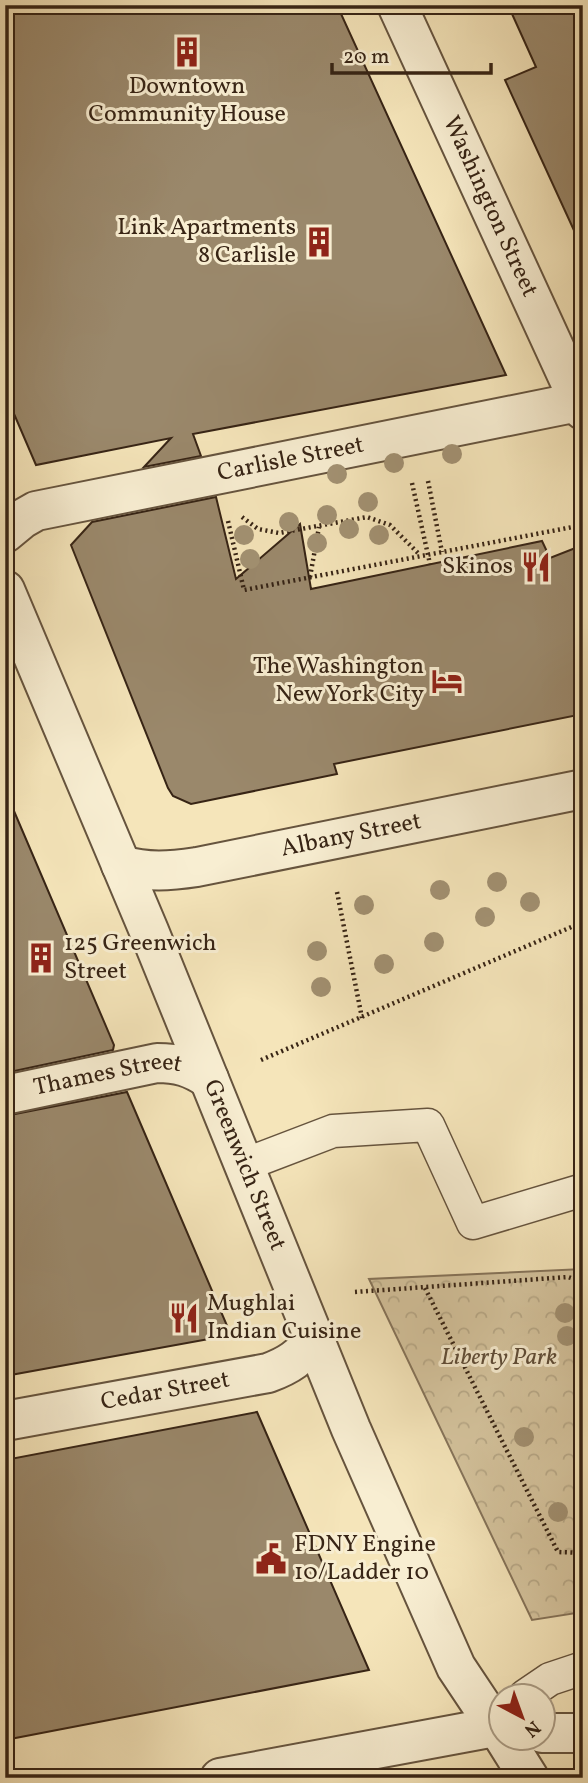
<svg xmlns="http://www.w3.org/2000/svg" width="588" height="1783" viewBox="0 0 588 1783" font-family="Vollkorn,serif">
  <defs>
    <pattern id="park-crowns" width="20" height="18" patternUnits="userSpaceOnUse" patternTransform="scale(1.75)"><rect width="20" height="18" fill="#d5c49e"/><path d="M2 6a3 3 0 1 1 6 0M12 15a3 3 0 1 1 6 0" fill="none" stroke="#b7a887"/></pattern>
  </defs>
  <rect width="100%" height="100%" fill="#f5e5ba"/>
  <filter id="stains"><feTurbulence type="fractalNoise" baseFrequency=".00286" numOctaves="4"/><feColorMatrix values="0 0 0 0 .2 0 0 0 0 .09 0 0 0 0 .02 0 0 0 .5 -.17"/></filter>
  <radialGradient id="worn" r=".72"><stop offset=".6" stop-color="#630" stop-opacity="0"/><stop offset="1" stop-color="#630" stop-opacity=".3"/></radialGradient>
  <path fill="url(#park-crowns)" stroke="#86745a" stroke-width="2" d="M 583,1269 L 583,1612 L 532,1620 L 369,1279 Z"/>
  <path fill="#9a886b" stroke="#372415" stroke-width="2" d="M 5,5 L 337,5 L 506,375 L 193,434 L 201,456 L 144,467 L 171,438 L 36,465 L 5,393 Z
    M 508,5 L 583,5 L 583,250 L 505,80 L 536,67 Z
    M 216,497 L 236,579 L 300,524 L 311,589 L 542,541 L 550,558 L 583,545 L 583,714 L 334,764 L 337,774 L 191,804 L 173,796 L 168,788 L 71,545 L 92,522 Z
    M 5,790 L 114,1045 L 113,1050 L 5,1073 Z
    M 127,1092 L 231,1335 L 5,1376 L 5,1116 Z
    M 257,1412 L 369,1670 L 5,1740 L 5,1460 Z"/>
  <g fill="none" stroke-linecap="round" stroke-linejoin="round">
    <g stroke="#66543e" stroke-width="35">
      <path id="lane" d="M 244,1165 L 333,1131 L 428,1125 L 473,1223 L 583,1190
        M 525,1696 L 550,1679 L 583,1668"/>
    </g>
    <g stroke="#66543e" stroke-width="42">
      <g id="street">
        <path id="s1" d="M 397,5 L 583,410"/>
        <path id="s2" d="M 5,533 L 22,519 L 36,511 L 583,401"/>
        <path id="s3" d="M 5,590 L 149,931 L 351,1429 L 456,1667 L 500,1733"/>
        <path id="s4" d="M 121,865 C 148,873 170,871 197,867 L 583,789"/>
        <path id="s5" d="M 5,1095 L 157,1063 C 178,1063 191,1067 209,1079"/>
        <path id="s6" d="M 5,1421 L 268,1373 C 287,1366 303,1357 313,1338"/>
        <path d="M 542,1733 L 583,1733"/>
        <path d="M 504,1738 L 529,1778"/>
        <path d="M 220,1778 L 500,1726"/>
      </g>
    </g>
    <path stroke="#372415" stroke-width="4.5" stroke-dasharray="2 3.5" stroke-linecap="butt" d="M 428,481 L 442,552
      M 412,483 L 430,564
      M 242,517 L 258,529 L 279,533 L 367,517 L 390,525 L 420,555
      M 228,521 L 244,590 L 583,525
      M 310,577 L 319,527
      M 337,892 L 362,1018
      M 261,1060 L 583,922
      M 425,1288 L 558,1552 L 583,1553
      M 355,1292 L 568,1277 L 583,1282"/>
    <use href="#lane" stroke="#f8eed2" stroke-width="32"/>
    <use href="#street" stroke="#f8eed2" stroke-width="38"/>
  </g>
  <g fill="#a29172">
    <circle cx="452" cy="454" r="10"/>
    <circle cx="394" cy="463" r="10"/>
    <circle cx="337" cy="474" r="10"/>
    <circle cx="368" cy="502" r="10"/>
    <circle cx="327" cy="515" r="10"/>
    <circle cx="289" cy="522" r="10"/>
    <circle cx="349" cy="529" r="10"/>
    <circle cx="244" cy="535" r="10"/>
    <circle cx="379" cy="535" r="10"/>
    <circle cx="317" cy="543" r="10"/>
    <circle cx="250" cy="559" r="10"/>
    <circle cx="497" cy="882" r="10"/>
    <circle cx="440" cy="890" r="10"/>
    <circle cx="530" cy="902" r="10"/>
    <circle cx="364" cy="905" r="10"/>
    <circle cx="485" cy="917" r="10"/>
    <circle cx="434" cy="942" r="10"/>
    <circle cx="317" cy="951" r="10"/>
    <circle cx="384" cy="964" r="10"/>
    <circle cx="321" cy="987" r="10"/>
    <circle cx="565" cy="1313" r="10"/>
    <circle cx="567" cy="1336" r="10"/>
    <circle cx="524" cy="1437" r="10"/>
    <circle cx="558" cy="1512" r="10"/>
  </g>
  <defs>
    <g id="building-bare" transform="scale(2.415)"><path d="M-4-6H4V6H1V3H-1V6H-4ZM-2.5-4.3h1.7v1.8h-1.7ZM.8-4.3h1.7v1.8H.8ZM-2.5-1h1.7V.8h-1.7ZM.8-1h1.7V.8H.8Z" fill="#8f2418" stroke="#f8eed2" stroke-width="2.5" paint-order="stroke"/></g>
    <g id="restaurant-bare" transform="scale(2.415)"><path d="M-5-6h1v4h1v-4h1v4h1v-4h1v5L-1.5 .5V6h-2V.5L-5-1ZM5-6V6H3V1.5H1.5Q1.5-4 5-6Z" fill="#8f2418" stroke="#f8eed2" stroke-width="2.5" paint-order="stroke"/></g>
    <g id="hotel-bare" transform="scale(2.415)"><path d="M-6-4.5h1.5V1H6V5H4.5V3h-9V5H-6ZM-4 0a1.8 1.8 0 1 1 3.6 0ZM.5 0V-2.5h3Q6-2.5 6 0Z" fill="#8f2418" stroke="#f8eed2" stroke-width="2.5" paint-order="stroke"/></g>
    <g id="civic-bare" transform="scale(2.415)"><path d="M-.6-6.5H3V-4.5H.6V-3L4-1V1h2V6H-6V1h2V-1L-.6-3ZM-1.2 2.5V6h2.4V2.5Z" fill="#8f2418" stroke="#f8eed2" stroke-width="2.5" paint-order="stroke"/></g>
  </defs>
  <g fill-rule="evenodd">
    <use href="#building-bare" x="187" y="52"/>
    <use href="#building-bare" x="319" y="242"/>
    <use href="#restaurant-bare" x="536" y="567"/>
    <use href="#hotel-bare" x="447" y="681"/>
    <use href="#building-bare" x="41" y="958"/>
    <use href="#restaurant-bare" x="184" y="1318"/>
    <use href="#civic-bare" x="271" y="1559"/>
  </g>
  <g text-anchor="middle" dominant-baseline="central" stroke-width="6" stroke-linejoin="round" paint-order="stroke">
    <g font-size="24" fill="#372415" stroke="#f8eed2" text-anchor="end">
      <text x="187" y="87" text-anchor="middle">Downtown<tspan x="187" dy="28">Community House</tspan></text>
      <text x="296" y="228">Link Apartments<tspan x="296" dy="28">8 Carlisle</tspan></text>
      <text x="513" y="567">Skinos</text>
      <text x="424" y="667">The Washington<tspan x="424" dy="28">New York City</tspan></text>
      <text x="64" y="944" text-anchor="start">125 Greenwich<tspan x="64" dy="28">Street</tspan></text>
      <text x="207" y="1304" text-anchor="start">Mughlai<tspan x="207" dy="28">Indian Cuisine</tspan></text>
      <text x="294" y="1545" text-anchor="start">FDNY Engine<tspan x="294" dy="28">10/Ladder 10</tspan></text>
    </g>
    <g font-size="24" fill="#372415" stroke="#f8eed2">
      <text stroke="none"><textPath href="#s1" startOffset="222">Washington Street</textPath></text>
      <text stroke="none"><textPath href="#s2" startOffset="298">Carlisle Street</textPath></text>
      <text stroke="none"><textPath href="#s4" startOffset="234">Albany Street</textPath></text>
      <text stroke="none"><textPath href="#s5" startOffset="105">Thames Street</textPath></text>
      <text stroke="none"><textPath href="#s3" startOffset="623">Greenwich Street</textPath></text>
      <text stroke="none"><textPath href="#s6" startOffset="163">Cedar Street</textPath></text>
    </g>
    <g font-size="24" font-style="italic" fill="#5e4c37" stroke="#f8eed2">
      <text x="499" y="1358">Liberty Park</text>
    </g>
  </g>
  <rect width="588" height="1783" fill="none" stroke="#f5e5ba" stroke-width="28"/>
  <rect x="7" y="7" width="574" height="1769" fill="none" stroke="#372415" stroke-width="3.5"/>
  <rect x="14" y="14" width="560" height="1755" fill="none" stroke="#372415" stroke-width="2"/>
  <g transform="translate(522 1717) rotate(139)"><circle r="33" fill="#f8eed2" stroke="#ab9d86" stroke-width="2"/>
  <path d="M0-5L12 26L0 18L-12 26Z" fill="#8f2418"/>
  <text y="-10" font-size="19" font-weight="bold" text-anchor="middle" fill="#372415">N</text>
  </g>
  <path d="M332 63v10h159v-10" fill="none" stroke="#372415" stroke-width="3.5"/>
  <text x="343" y="63" font-size="21" fill="#372415" stroke="#f8eed2" stroke-width="5" paint-order="stroke">20 m</text>
  <rect width="100%" height="100%" filter="url(#stains)"/>
  <rect width="100%" height="100%" fill="url(#worn)"/>
</svg>
